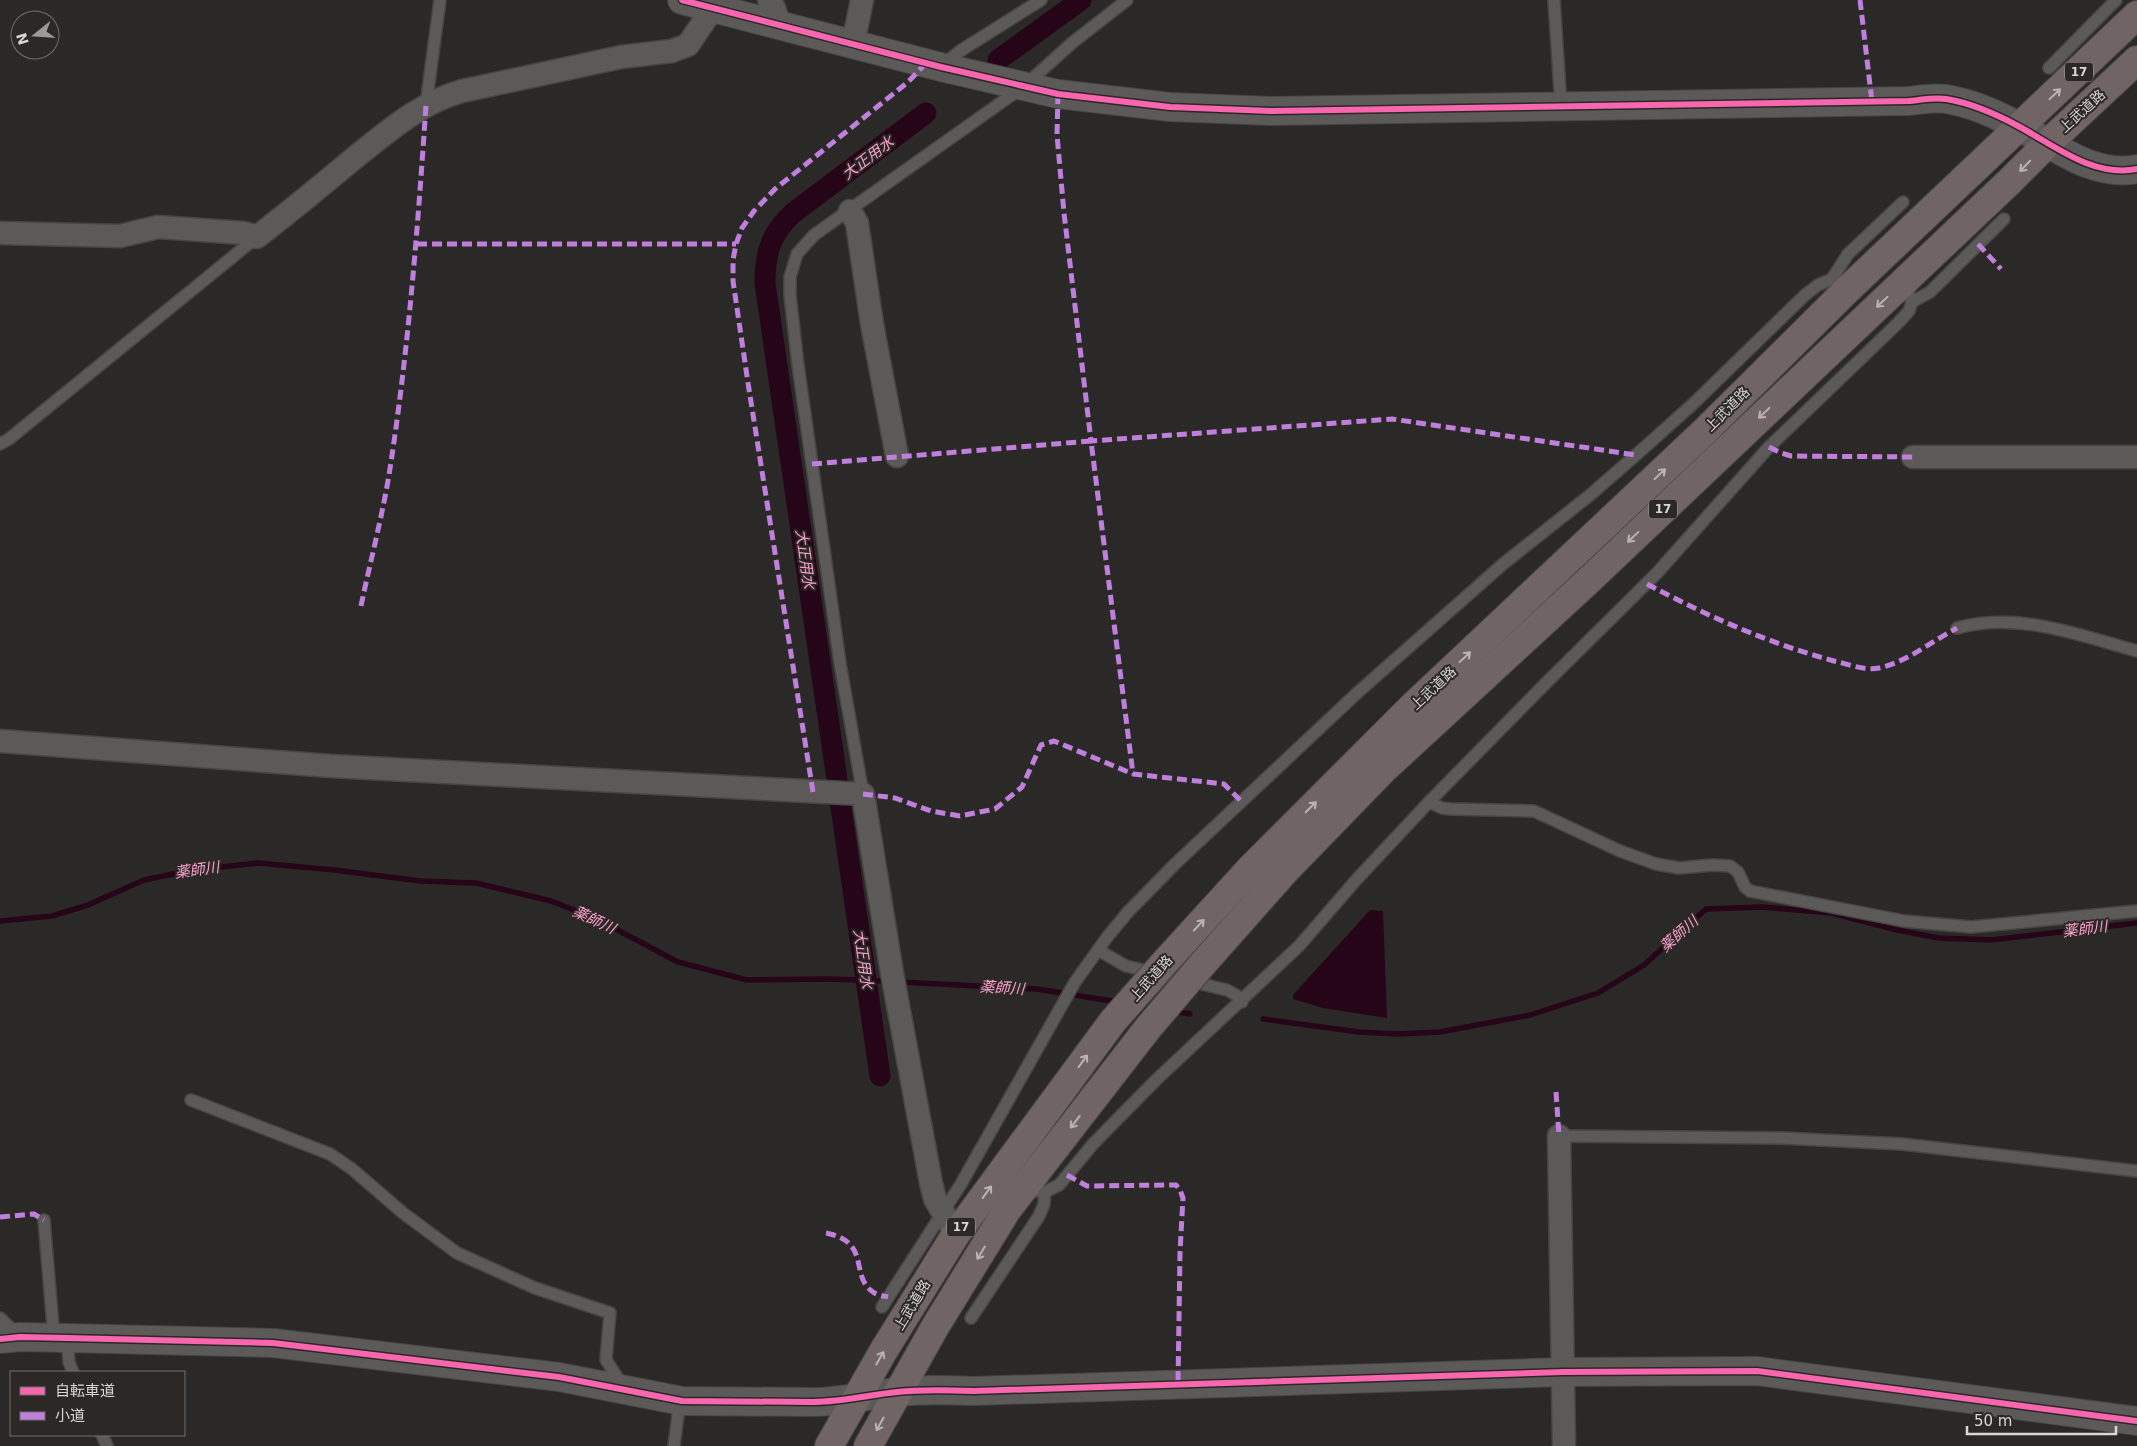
<svg xmlns="http://www.w3.org/2000/svg" width="2137" height="1446" font-family="'DejaVu Sans','Noto Sans JP',sans-serif">
<style>
.water{fill:#250517}
.lines{fill:none;stroke-linecap:round;stroke-linejoin:round}
.stream{stroke:#250517;stroke-width:5.5}
.canal{stroke:#250517;stroke-width:21}
.service-casing{stroke:#474544;stroke-width:14}
.minor-casing{stroke:#474544;stroke-width:25}
.tertiary-casing{stroke:#474544;stroke-width:30}
.trunk-casing{stroke:#474544;stroke-width:30}
.service{stroke:#5c5a58;stroke-width:11}
.minor{stroke:#5c5a58;stroke-width:22}
.tertiary{stroke:#5c5a58;stroke-width:28}
.trunk{stroke:#706464;stroke-width:28}
.trunk-bridge-casing{stroke:#474544;stroke-width:30;stroke-linecap:butt}
.trunk-bridge{stroke:#706464;stroke-width:28}
.quiet{stroke:#c07fdc;stroke-width:5;stroke-dasharray:10 5;stroke-linecap:butt}
.cycleway-casing{stroke:#2c2826;stroke-width:9}
.cycleway{stroke:#f766af;stroke-width:6}
.oneway{stroke:#bab4b2}
.labels{text-anchor:middle;dominant-baseline:central;stroke-width:4;stroke-linejoin:round;paint-order:stroke}
.shield{fill:#2c2826;stroke:#a5a2a0;stroke-width:1}
.shield-label{font-size:12px;font-weight:bold;fill:#d9d6d4}
.street-label{font-size:14px;fill:#d9d6d4;stroke:#2c2826}
.water-label{font-size:15px;font-style:italic;fill:#f9a1cc;stroke:#2c2826}
</style>
<rect width="100%" height="100%" fill="#2b2927"/>
<!-- water -->
<polygon class="water" points="1370,910 1383,911 1387,1018 1323,1008 1293,999 1293,995"/>
<g class="lines">
<!-- stream -->
<g class="stream">
<polyline points="0,921 52,916 88,905 144,880 192,870 258,863 335,870 420,881 476,883 551,901 597,919 678,962 747,980 829,979 889,981"/>
<polyline points="899,982 1037,989 1118,1002"/>
<polyline points="1174,1011 1190,1014"/>
<polyline points="1263,1019 1359,1032 1397,1034 1440,1032 1530,1015 1598,993 1644,965 1706,909 1762,907 1831,913 1897,930 1939,938 1991,940 2137,923"/>
</g>
<!-- canal -->
<g class="canal">
<polyline points="998,60 1081,0"/>
<path d="M 880,1076 L 765,283 C 765,253 771,233 793,213 L 926,113"/>
</g>
<defs>
<g id="service">
<polyline points="1554,0 1561,106"/>
<polyline points="943,65 960,51 1041,0"/>
<polyline points="2049,68 2116,0"/>
<polyline points="426,105 440,0"/>
<polyline points="1912,302 1930,292 2004,219"/>
<polyline points="0,444 9,439 257,237"/>
<path d="M 1957,628 C 2017,611 2079,635 2137,651"/>
<polyline points="863,794 840,663 798,365 790,295 790,277 797,254 814,235 1023,87 1072,43 1127,0"/>
<polyline points="1429,802 1442,808 1451,809 1534,811 1620,851 1656,864 1679,868 1713,865 1730,866 1738,872 1745,887 1750,891 1904,921 1971,927 2137,911"/>
<polyline points="1098,950 1126,966 1227,990 1236,995 1242,1002"/>
<polyline points="191,1100 330,1154 352,1169 403,1213 457,1253 535,1288 610,1313 606,1360 623,1386"/>
<polyline points="1559,1136 1781,1138 1902,1144 2137,1171"/>
<polyline points="1027,1185 1037,1191 1045,1192 1059,1185 1093,1144 1156,1080 1299,946 1357,879 1429,802 1545,684 1657,573 1769,447 1898,323 1909,311 1912,302 1905,282"/>
<polyline points="44,1220 54,1338"/>
<polyline points="882,1307 961,1184 1075,982 1108,936 1128,912 1175,864 1356,694 1503,564 1590,495 1636,455 1694,403 1805,295 1818,285 1832,279 1848,254 1903,202"/>
<polyline points="0,1318 17,1334"/>
<polyline points="971,1318 1039,1216 1044,1204 1045,1192"/>
<polyline points="67,1338 69,1362 73,1372"/>
<polyline points="102,1435 107,1446"/>
<polyline points="674,1446 678,1415 682,1401"/>
</g>
<g id="minor">
<polyline points="769,0 774,8 779,24"/>
<polyline points="853,44 862,0"/>
<polyline points="850,211 857,223 872,324 897,456"/>
<path d="M 0,233 L 120,236 L 158,227 L 244,233 L 257,237 C 289,212 321,186 352,160 C 386,133 419,103 462,91 L 621,57 L 672,51 L 688,45 L 713,8"/>
<polyline points="1913,457 2137,457"/>
<polyline points="0,741 331,766 863,794 892,973 931,1183 935,1199 956,1234"/>
<polyline points="1559,1136 1564,1446"/>
</g>
<g id="tertiary">
<path d="M 682,0 L 941,67 L 1058,94 L 1170,107 L 1271,111 L 1908,101 C 1920,100 1935,97 1946,99 C 1971,103 1996,114 2018,126 C 2054,145 2093,178 2137,169"/>
<path d="M 0,1339 L 20,1337 L 67,1338 L 273,1343 L 559,1377 L 682,1401 L 813,1402 C 842,1402 869,1395 897,1392 C 923,1389 948,1390 974,1391 L 1563,1372 L 1757,1371 L 2137,1421"/>
</g>
<g id="trunk">
<polyline points="1166,961 1249,870 1413,706 1705,431 1846,291 2137,15"/>
<polyline points="1200,967 1285,871 1383,770 1587,582 2009,182 2048,143 2137,60"/>
<polyline points="829,1446 884,1350 956,1234 1113,1021"/>
<polyline points="868,1446 935,1327 1007,1210 1148,1028"/>
</g>
</defs>
<!-- service casing -->
<use href="#service" class="service-casing"/>
<!-- minor casing -->
<use href="#minor" class="minor-casing"/>
<!-- tertiary casing -->
<use href="#tertiary" class="tertiary-casing"/>
<!-- trunk casing -->
<use href="#trunk" class="trunk-casing"/>
<!-- service -->
<use href="#service" class="service"/>
<!-- minor -->
<use href="#minor" class="minor"/>
<!-- tertiary -->
<use href="#tertiary" class="tertiary"/>
<!-- trunk -->
<use href="#trunk" class="trunk"/>
<defs>
<g id="trunk-bridge">
<polyline points="1113,1021 1166,961"/>
<polyline points="1148,1028 1200,967"/>
</g>
</defs>
<!-- trunk-bridge casing -->
<use href="#trunk-bridge" class="trunk-bridge-casing"/>
<!-- trunk-bridge -->
<use href="#trunk-bridge" class="trunk-bridge"/>
<!-- quiet -->
<g class="quiet">
<polyline points="1860,0 1872,102"/>
<polyline points="1058,94 1057,135 1064,213 1091,441 1392,419 1636,455"/>
<polyline points="417,244 736,244"/>
<polyline points="1978,244 2001,269"/>
<polyline points="1769,447 1781,453 1791,456 1913,457"/>
<polyline points="812,464 1091,441 1133,774"/>
<path d="M 1647,584 C 1707,616 1768,643 1834,661 C 1848,664 1864,671 1879,668 C 1907,662 1932,641 1957,628"/>
<path d="M 361,606 C 371,558 384,510 391,462 C 409,344 418,224 426,105"/>
<polyline points="813,792 748,383 733,281 733,260 736,244 742,228 754,211 775,189 908,82 926,63"/>
<polyline points="863,794 895,798 931,811 960,816 995,809 1022,787 1041,745 1054,741 1133,774 1224,784 1241,801"/>
<polyline points="1556,1092 1559,1136"/>
<polyline points="1067,1175 1087,1186 1166,1185 1176,1185 1180,1190 1183,1198 1180,1252 1178,1384"/>
<polyline points="0,1217 34,1214 44,1220"/>
<path d="M 826,1233 C 872,1242 849,1276 873,1292 C 877,1295 884,1296 888,1297"/>
</g>
<defs>
<g id="cycleway">
<path d="M 682,0 L 941,67 L 1058,94 L 1170,107 L 1271,111 L 1908,101 C 1920,100 1935,97 1946,99 C 1971,103 1996,114 2018,126 C 2054,145 2093,178 2137,169"/>
<path d="M 0,1339 L 20,1337 L 67,1338 L 273,1343 L 559,1377 L 682,1401 L 813,1402 C 842,1402 869,1395 897,1392 C 923,1389 948,1390 974,1391 L 1563,1372 L 1757,1371 L 2137,1421"/>
</g>
</defs>
<!-- cycleway casing -->
<use href="#cycleway" class="cycleway-casing"/>
<!-- cycleway -->
<use href="#cycleway" class="cycleway"/>
</g>
<!-- one-way arrows -->
<defs><path id="oneway-shaft" d="M-6 0H5M1.5-3L5.5 0L1.5 3" fill="none" stroke-width="1.6" stroke-linecap="round" stroke-linejoin="round" transform="scale(1.25)"/></defs>
<g class="oneway">
<use href="#oneway-shaft" transform="translate(2055 94) rotate(-43)"/>
<use href="#oneway-shaft" transform="translate(2025 166) rotate(134)"/>
<use href="#oneway-shaft" transform="translate(1882 302) rotate(137)"/>
<use href="#oneway-shaft" transform="translate(1764 413) rotate(137)"/>
<use href="#oneway-shaft" transform="translate(1660 474) rotate(-43)"/>
<use href="#oneway-shaft" transform="translate(1633 537) rotate(137)"/>
<use href="#oneway-shaft" transform="translate(1465 657) rotate(-43)"/>
<use href="#oneway-shaft" transform="translate(1311 807) rotate(-45)"/>
<use href="#oneway-shaft" transform="translate(1199 925) rotate(-47)"/>
<use href="#oneway-shaft" transform="translate(1083 1061) rotate(-54)"/>
<use href="#oneway-shaft" transform="translate(1075 1122) rotate(128)"/>
<use href="#oneway-shaft" transform="translate(987 1192) rotate(-54)"/>
<use href="#oneway-shaft" transform="translate(981 1253) rotate(121)"/>
<use href="#oneway-shaft" transform="translate(880 1358) rotate(-60)"/>
<use href="#oneway-shaft" transform="translate(880 1424) rotate(119)"/>
</g>
<g class="labels">
<!-- shield labels -->
<g class="shield">
<rect x="2065" y="62.5" width="28" height="19" rx="4"/>
<rect x="1649" y="499.5" width="28" height="19" rx="4"/>
<rect x="947" y="1217.5" width="28" height="19" rx="4"/>
</g>
<g class="shield-label">
<text x="2079" y="72">17</text>
<text x="1663" y="509">17</text>
<text x="961" y="1227">17</text>
</g>
<!-- street labels -->
<g class="street-label">
<text transform="translate(2082 111) rotate(-42)">上武道路</text>
<text transform="translate(1727 409) rotate(-45)">上武道路</text>
<text transform="translate(1433 688) rotate(-43)">上武道路</text>
<text transform="translate(1151 978) rotate(-48)">上武道路</text>
<text transform="translate(912 1305) rotate(-59)">上武道路</text>
</g>
<!-- water labels -->
<g class="water-label">
<text transform="translate(868 158) rotate(-37)">大正用水</text>
<text transform="translate(805 559) rotate(82)">大正用水</text>
<text transform="translate(197 870) rotate(-8)">薬師川</text>
<text transform="translate(594 920) rotate(25)">薬師川</text>
<text transform="translate(2085 929) rotate(-7)">薬師川</text>
<text transform="translate(1679 934) rotate(-42)">薬師川</text>
<text transform="translate(863 959) rotate(82)">大正用水</text>
<text transform="translate(1002 988) rotate(3)">薬師川</text>
</g>
</g>
<!-- legend -->
<rect x="10" y="1371" width="175" height="65" fill="#2c2826" stroke="#716e6c"/>
<rect x="20" y="1387" width="25" height="8" fill="#f766af" stroke="#716e6c"/>
<text x="55" y="1396" font-size="15" fill="#d9d6d4">自転車道</text>
<rect x="20" y="1412" width="25" height="8" fill="#c07fdc" stroke="#716e6c"/>
<text x="55" y="1421" font-size="15" fill="#d9d6d4">小道</text>
<!-- north arrow -->
<g transform="translate(35 35) rotate(253)"><circle r="24" fill="#2c2826" stroke="#716e6c"/>
<path d="M0-4L9 19L0 12L-9 19Z" fill="#9c9997"/>
<text y="-8" font-size="14" font-weight="bold" text-anchor="middle" fill="#d9d6d4">N</text>
</g>
<!-- scale -->
<path d="M1967 1426v8h149v-8" fill="none" stroke="#d9d6d4" stroke-width="2.5"/>
<text x="1974" y="1426" font-size="15" fill="#d9d6d4" stroke="#2c2826" stroke-width="4" paint-order="stroke">50 m</text>
</svg>
